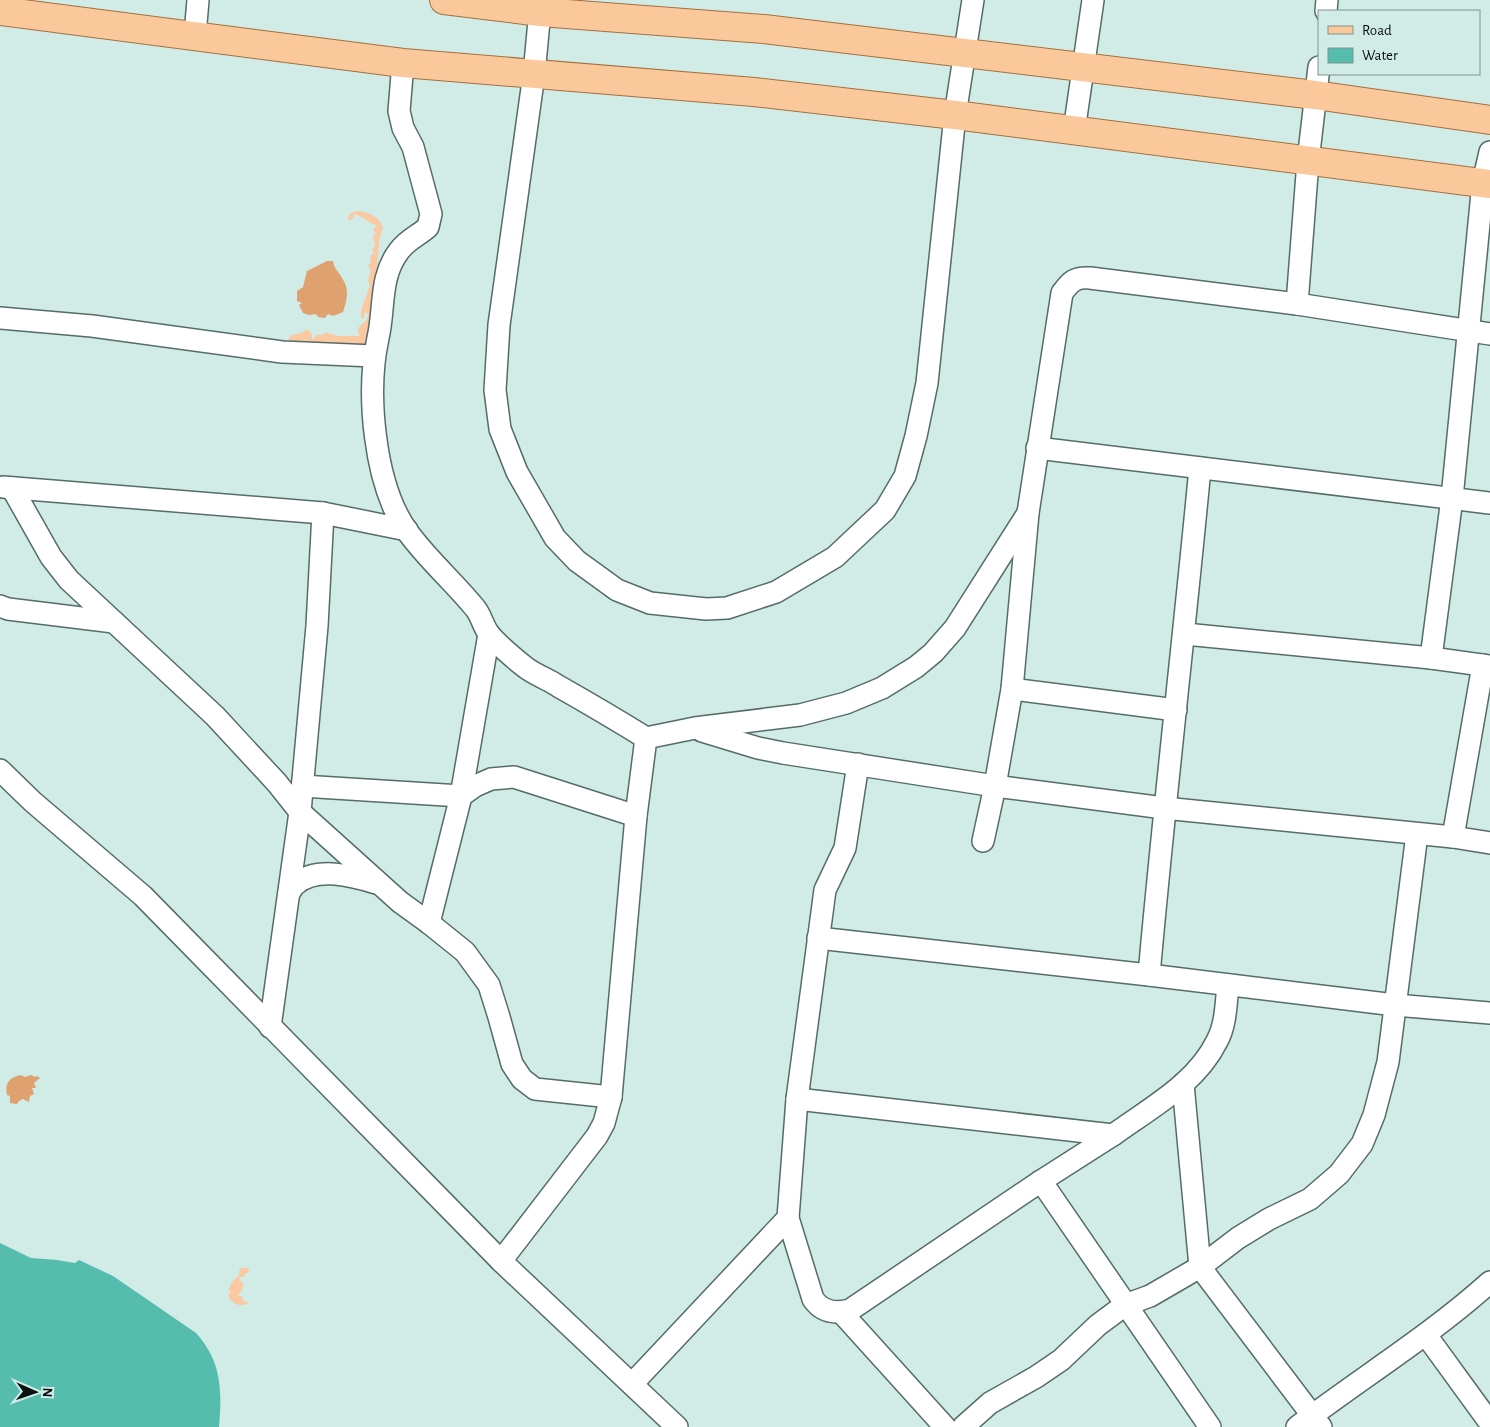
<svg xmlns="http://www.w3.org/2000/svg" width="1490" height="1427" font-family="'Alegreya Sans',sans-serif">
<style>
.green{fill:#fac9a2}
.forest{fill:#dea16f}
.water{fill:#55bcae}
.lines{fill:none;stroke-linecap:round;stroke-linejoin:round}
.minor-casing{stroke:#556c68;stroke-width:24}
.primary-casing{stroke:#a3703f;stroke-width:30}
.minor{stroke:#fff;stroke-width:21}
.primary{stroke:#fac89b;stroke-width:28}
</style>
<rect width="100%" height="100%" fill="#d1ebe6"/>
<!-- green -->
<g class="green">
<path d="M 359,211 C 370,213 380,217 383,228 C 377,240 377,272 377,286 C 377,304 371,323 368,341 L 365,344 L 359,347 L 290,343 L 289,338 L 291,335 L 302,333 L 305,330 L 308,330 L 312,334 L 312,340 L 317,335 L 322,335 L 327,332 L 328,334 L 334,334 L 336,336 L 360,336 L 358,333 L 358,328 L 367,320 L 368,315 L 365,311 L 364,318 L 361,318 L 361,310 L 370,286 L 368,281 L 371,270 L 368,265 L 371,262 L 370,256 L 374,253 L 372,250 L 375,245 L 373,236 L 376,234 L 373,229 L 377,225 C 368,223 364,217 355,214 L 352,220 L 348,220 C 349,213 352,212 359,211 Z"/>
<path d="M 241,1268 L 248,1268 L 249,1272 L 245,1274 L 244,1277 L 240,1277 L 239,1280 L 243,1283 L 243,1288 L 238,1296 L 241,1296 L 245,1302 L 249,1302 L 249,1303 C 240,1307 232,1305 228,1295 L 231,1292 L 229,1290 C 229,1286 234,1278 239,1276 L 239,1271 Z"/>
</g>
<!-- forest -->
<g class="forest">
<path d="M 327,261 L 333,261 C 334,269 339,272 342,278 C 350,289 347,300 343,312 L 333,316 L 328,314 L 325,318 L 318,317 L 316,314 L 309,315 L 303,313 L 299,305 L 302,303 L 297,301 L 297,291 L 303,287 L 307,271 Z"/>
<path d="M 21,1075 L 25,1077 L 31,1075 L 35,1077 L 37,1076 L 40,1078 L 34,1083 L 36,1088 L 32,1088 L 34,1094 L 30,1096 L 29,1102 L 23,1099 L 19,1101 L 17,1104 L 10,1103 L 10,1096 L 7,1095 C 4,1083 10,1077 21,1075 Z"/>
</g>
<!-- water -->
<path class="water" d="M 0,1243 L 31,1258 L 57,1260 L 75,1263 L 79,1260 L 113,1276 L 196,1333 C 222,1362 222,1390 219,1427 L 0,1427 Z"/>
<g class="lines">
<defs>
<g id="minor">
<polyline points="541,0 534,74 499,325 495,390 500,429 517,472 555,538 577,561 617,590 650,603 706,609 727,608 776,592 835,557 885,510 905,476 916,436 927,383 955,115 973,0"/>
<polyline points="1326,11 1327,0"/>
<polyline points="195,35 198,0"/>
<path d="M 403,63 L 399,111 L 403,128 L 413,147 L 431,214 L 428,227 C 418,236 408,239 399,251 C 379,277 385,308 378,338 C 366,393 374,484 407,531 C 427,559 453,581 475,608 C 481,615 483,626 489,634 C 496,643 516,660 525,667 C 535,675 548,679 558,686 C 588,703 617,720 646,738 L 695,728 L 800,715 L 846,703 L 882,688 L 916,667 L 933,653 L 955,628 L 1028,513"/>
<polyline points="1074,131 1093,0"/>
<polyline points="1297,304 1308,161 1319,67"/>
<polyline points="0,318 92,326 282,352 374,356"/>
<polyline points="1037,448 1490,503"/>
<polyline points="3,487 323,513 407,530"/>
<polyline points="12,488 51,557 69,580 215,716 277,783 300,812 400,902 429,923 465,952 489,985 499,1017 512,1064 522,1079 535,1089 611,1097"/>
<polyline points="0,606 8,609 114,622"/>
<polyline points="1185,634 1431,658 1490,666"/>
<polyline points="1431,658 1452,498 1483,183 1490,152"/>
<polyline points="1012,689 1176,710"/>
<polyline points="702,731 758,748 783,753 995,786 1164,808 1453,837 1490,843"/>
<polyline points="0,770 33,802 143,896 501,1261 677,1427"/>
<polyline points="302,786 461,796 475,786 491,779 514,777 636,816"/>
<polyline points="1453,837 1483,665"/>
<path d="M 983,841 L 995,786 L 1012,689 L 1028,513 L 1062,293 C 1071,281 1075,277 1090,278 L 1297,304 L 1490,334"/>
<path d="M 289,893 C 291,890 293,886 296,884 C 317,866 353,876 376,883"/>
<polyline points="429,923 461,796 489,634"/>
<polyline points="818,938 1149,975 1395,1005 1490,1013"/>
<path d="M 1149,975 C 1164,806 1184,637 1200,468"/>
<polyline points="270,1027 300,812 317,626 323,513"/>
<polyline points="1183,1084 1200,1267 1321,1427"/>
<path d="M 797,1099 L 1113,1135 C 1150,1108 1196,1084 1217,1041 C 1226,1025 1226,1003 1228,985"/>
<polyline points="1041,1181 1210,1427"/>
<path d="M 788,1218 L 813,1299 C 822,1312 835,1314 850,1310 L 1041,1181 L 1113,1135"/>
<polyline points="501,1261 597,1136 604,1123 611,1097 636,816 646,738"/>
<polyline points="841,1312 945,1427"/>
<polyline points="1426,1335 1490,1423"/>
<polyline points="632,1384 788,1218 797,1099 825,890 845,848 858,764"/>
<polyline points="963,1427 990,1403 1036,1377 1061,1360 1098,1325 1125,1305 1150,1296 1200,1267 1238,1238 1269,1219 1310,1199 1339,1174 1362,1144 1374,1115 1388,1062 1417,834"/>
<path d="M 1297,1427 C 1361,1378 1430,1336 1490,1282"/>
</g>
<g id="primary">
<polyline points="444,0 540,12 764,29 1315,95 1490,120"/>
<polyline points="0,11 403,63 754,92 955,115 1490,184"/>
</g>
</defs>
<!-- minor casing -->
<use href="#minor" class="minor-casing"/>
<!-- primary casing -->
<use href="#primary" class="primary-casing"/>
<!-- minor -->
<use href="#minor" class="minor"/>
<!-- primary -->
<use href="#primary" class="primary"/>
</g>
<!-- legend -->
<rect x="1318" y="10" width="162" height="65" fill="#d1ebe6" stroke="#819490"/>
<rect x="1328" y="26" width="25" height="8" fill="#fac89b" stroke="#819490"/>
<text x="1362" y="35" font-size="15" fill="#081110">Road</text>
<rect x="1328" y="48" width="25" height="15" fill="#55bcae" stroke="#819490"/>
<text x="1362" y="60" font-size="15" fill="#081110">Water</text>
<!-- north arrow -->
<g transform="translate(35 1392) rotate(92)" stroke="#d1ebe6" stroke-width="4" paint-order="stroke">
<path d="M0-4L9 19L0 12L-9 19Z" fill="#081110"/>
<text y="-8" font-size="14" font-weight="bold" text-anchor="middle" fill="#081110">N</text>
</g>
</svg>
